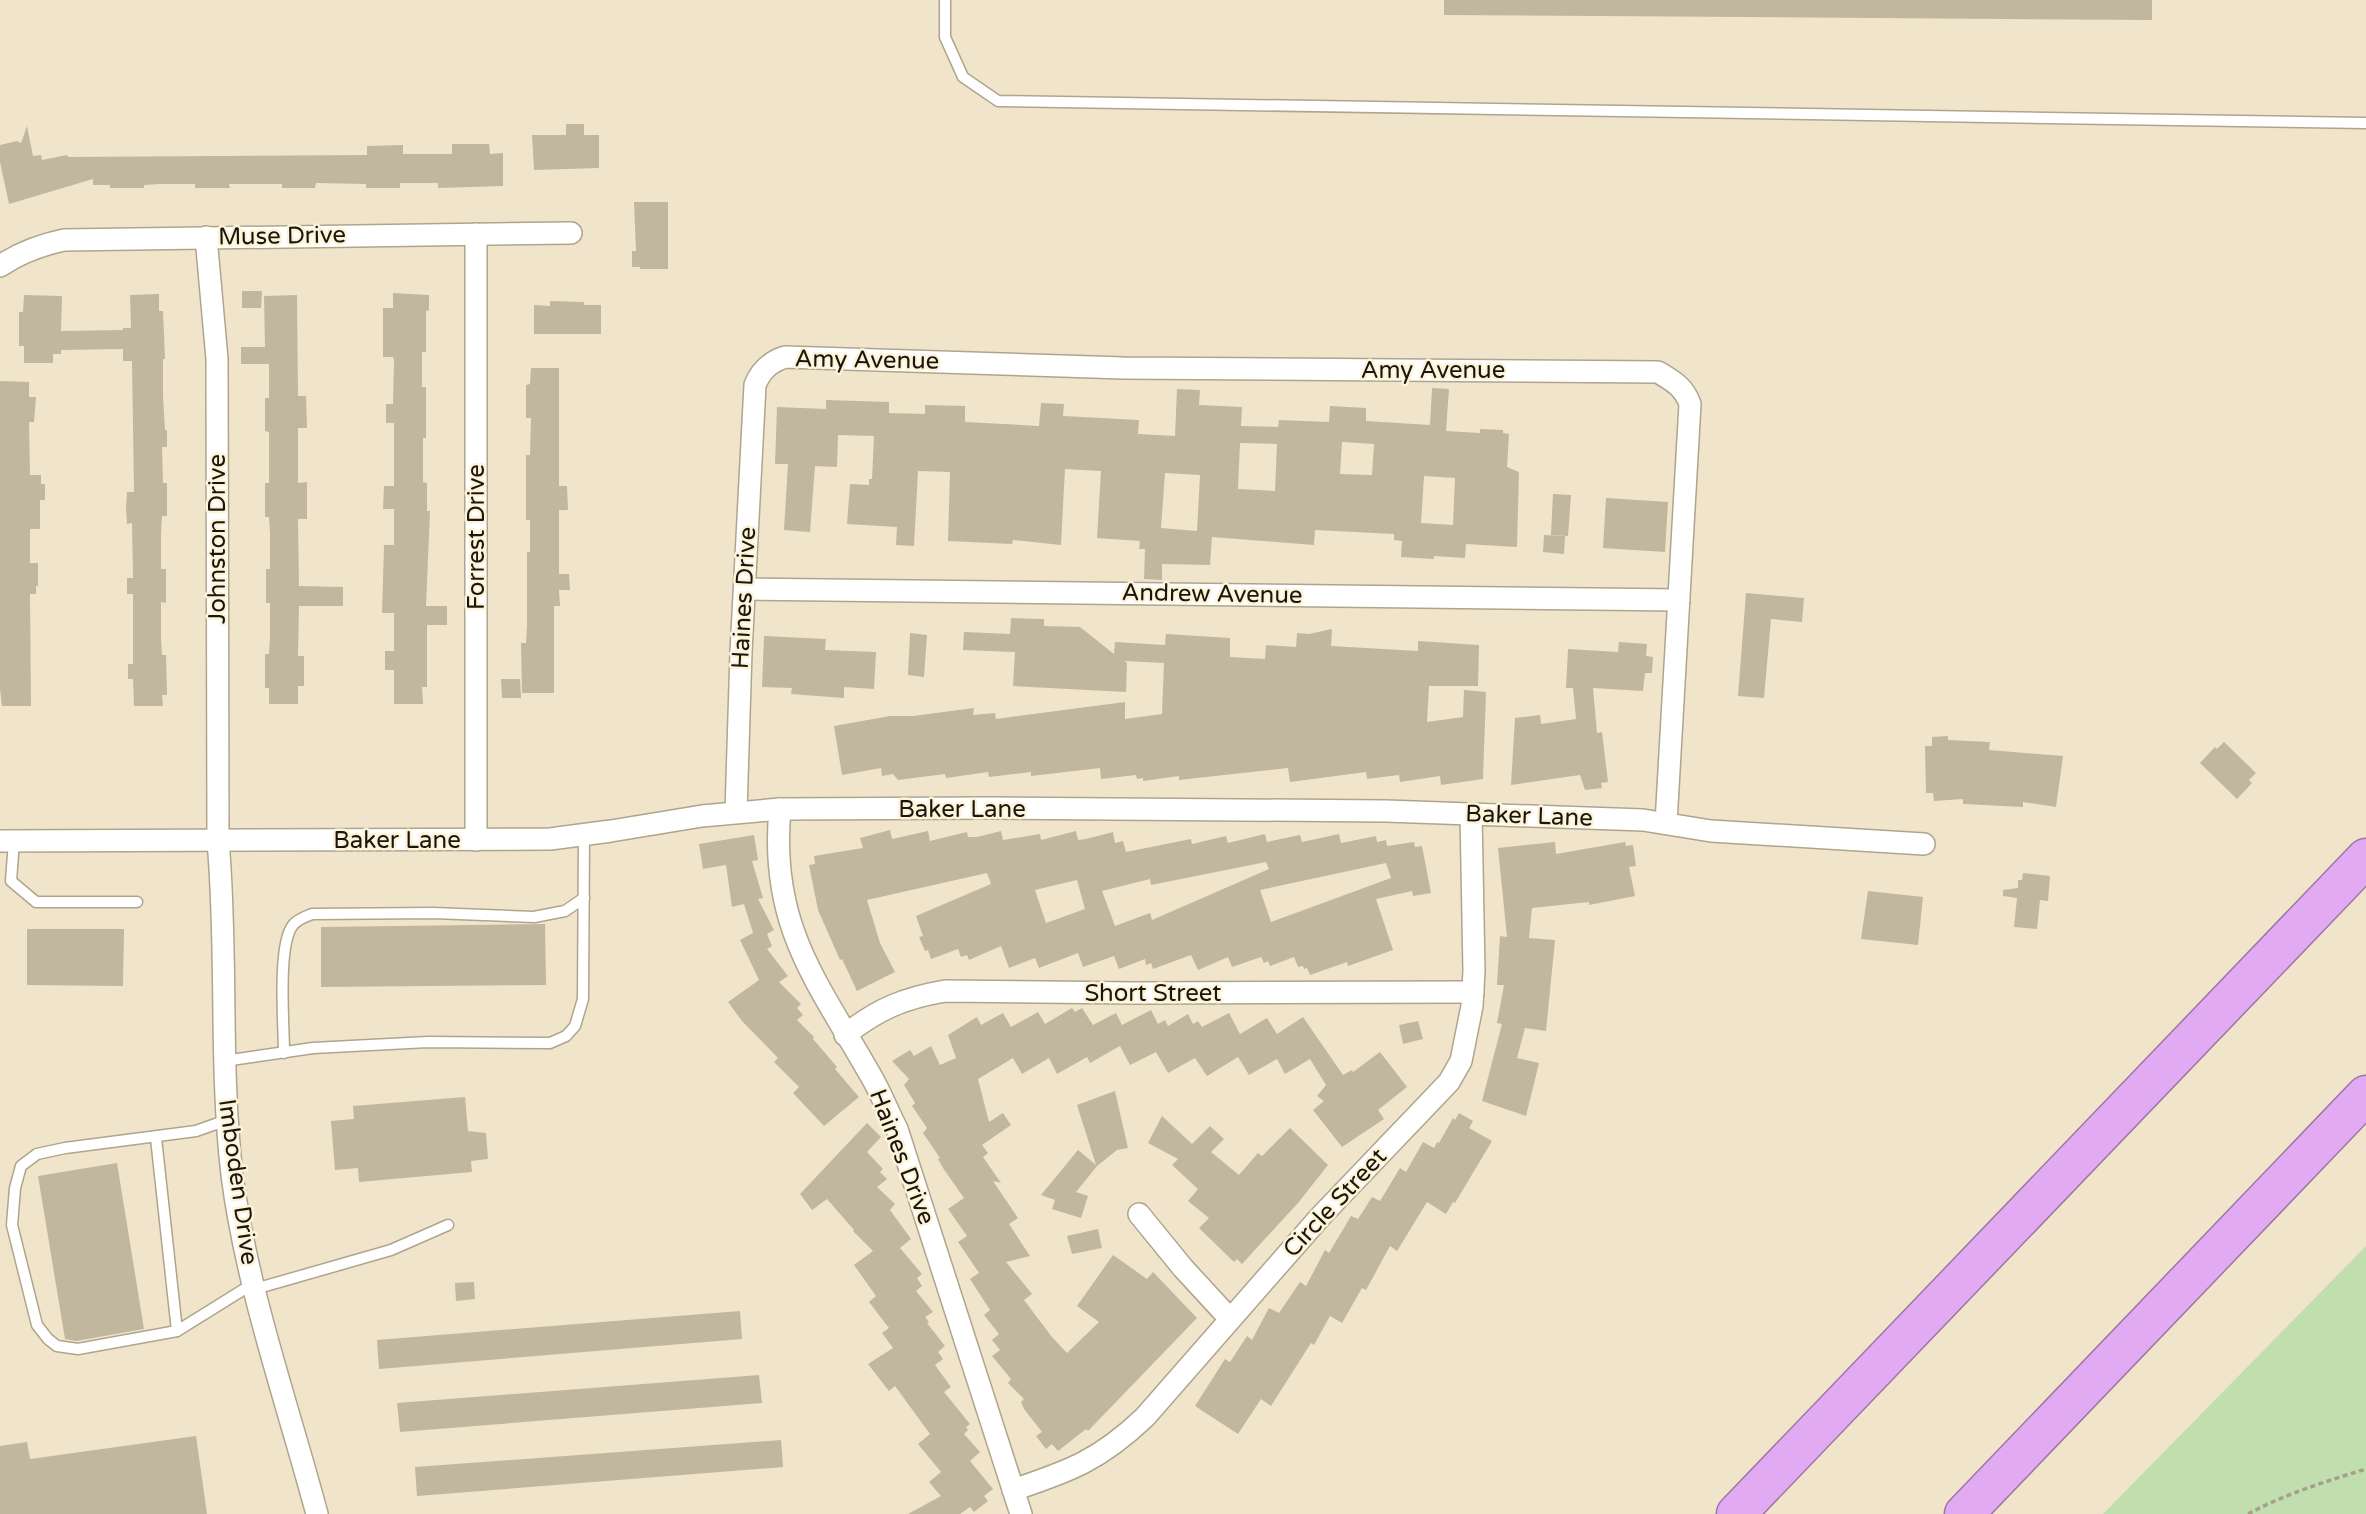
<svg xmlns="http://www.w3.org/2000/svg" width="2366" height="1514" font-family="'Varela Round',sans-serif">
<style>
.green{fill:#c1deaf}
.building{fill:#c1b79e;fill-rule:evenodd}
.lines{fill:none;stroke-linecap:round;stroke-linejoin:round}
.lane-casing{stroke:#afa58c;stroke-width:13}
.street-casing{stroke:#afa58c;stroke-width:24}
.highway-casing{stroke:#9c76a2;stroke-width:41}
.path{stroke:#a79f8a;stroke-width:3.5;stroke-dasharray:5 3.5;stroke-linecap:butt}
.lane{stroke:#fff;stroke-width:10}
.street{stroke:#fff;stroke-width:21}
.highway{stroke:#e2aaf2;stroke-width:38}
.labels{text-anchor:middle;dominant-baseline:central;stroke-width:5;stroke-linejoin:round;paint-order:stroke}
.street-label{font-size:24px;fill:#1a160d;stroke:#fdf3d8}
</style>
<rect width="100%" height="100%" fill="#f0e5cb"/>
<!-- green -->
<polygon class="green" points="2366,1246 2366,1514 2103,1514"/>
<!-- building -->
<g class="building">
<polygon points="1444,0 2152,0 2152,20 1444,15"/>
<polygon points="566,124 584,124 584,135 599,135 599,168 534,170 532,135 566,135"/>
<polygon points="27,126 33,156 41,155 42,160 67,155 68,157 367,155 367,146 403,145 403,154 452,154 452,144 489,144 490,154 503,153 503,186 438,188 438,183 400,183 400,188 366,188 366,184 316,183 315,188 282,188 282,184 229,184 230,188 195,188 195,184 160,184 144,185 144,188 110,188 110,185 93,185 93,179 9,204 0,162 0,145 17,141 21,143"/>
<polygon points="634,202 668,202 668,269 640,269 640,267 632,267 632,251 636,251"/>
<polygon points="242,291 262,291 261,308 242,308"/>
<polygon points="393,293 429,295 429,310 426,311 426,352 422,352 422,387 426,387 426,438 423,438 423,482 427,483 427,511 430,511 426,606 447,606 447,625 427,625 427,687 422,687 423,704 394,704 394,670 385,670 385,651 394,651 394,613 382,613 384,545 394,545 394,509 383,509 384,486 394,486 394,423 386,423 386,404 393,404 394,361 393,357 383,357 383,308 393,308"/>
<polygon points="159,294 159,311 163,311 165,359 163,359 163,397 165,430 167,430 167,447 162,447 163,483 167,483 167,516 162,516 161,533 161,569 166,569 166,603 161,602 161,639 162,655 166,655 167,695 162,695 163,706 134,706 133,679 128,679 128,664 133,664 133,594 127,594 127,578 133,578 132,523 127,524 126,508 127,492 134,492 132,361 123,361 123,349 61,350 61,354 53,354 53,363 24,363 24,346 19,346 19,312 23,312 24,295 62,296 61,331 123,330 123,328 131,328 130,295"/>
<polygon points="297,295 298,396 306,396 307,428 298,428 298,483 307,482 307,519 298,519 299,586 343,587 343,606 299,606 298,656 304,656 304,686 298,686 298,704 269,704 269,688 265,688 265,654 269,654 270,637 270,603 266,603 266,569 270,569 270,534 269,517 265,517 265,483 269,483 269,432 265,431 265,398 269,398 269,364 241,364 241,347 265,347 264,296"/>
<polygon points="550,301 584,302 584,305 601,305 601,334 534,334 534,305 550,306"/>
<polygon points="531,368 559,368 559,486 567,486 568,510 559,510 559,574 569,574 570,590 559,590 560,606 554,606 554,693 522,693 521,643 526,643 527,626 527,552 530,552 530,520 526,520 526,455 530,455 531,418 526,418 526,385 530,384"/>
<polygon points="0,381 29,382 29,397 36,397 34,422 29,422 30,475 41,475 41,484 45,484 45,500 40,500 40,529 30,529 30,563 38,563 38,586 36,586 36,594 30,594 31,706 2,706 0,689"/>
<path d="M 1432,388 L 1449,389 L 1446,431 L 1480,433 L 1480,429 L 1503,430 L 1503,433 L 1509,434 L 1507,467 L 1519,472 L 1517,547 L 1466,544 L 1465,558 L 1434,556 L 1434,559 L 1401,557 L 1402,541 L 1394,540 L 1394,534 L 1315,530 L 1314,545 L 1212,537 L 1210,565 L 1162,564 L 1162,580 L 1144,579 L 1145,549 L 1139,549 L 1140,541 L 1097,538 L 1101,471 L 1065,469 L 1061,545 L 1013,540 L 1012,544 L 948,541 L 950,472 L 918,471 L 914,546 L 896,545 L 897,527 L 847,524 L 850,484 L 869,485 L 869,479 L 872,479 L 874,436 L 838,435 L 837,467 L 815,466 L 810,532 L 784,530 L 788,464 L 775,464 L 777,407 L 826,409 L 826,400 L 889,402 L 889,413 L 925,414 L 925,405 L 965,406 L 965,422 L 1039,426 L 1041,403 L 1064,404 L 1063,416 L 1139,420 L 1138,434 L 1175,436 L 1177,389 L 1200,390 L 1199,405 L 1242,407 L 1241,426 L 1278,427 L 1279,420 L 1329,422 L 1330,406 L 1366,408 L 1366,421 L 1430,425 ZM 1342,442 L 1374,444 L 1372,475 L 1340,474 ZM 1240,443 L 1277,444 L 1275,491 L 1238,489 ZM 1165,473 L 1200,475 L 1197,531 L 1161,528 ZM 1424,476 L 1455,478 L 1453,525 L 1421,523 Z"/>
<polygon points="1553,494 1571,495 1568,536 1551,535"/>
<polygon points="1606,498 1668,502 1665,552 1603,548"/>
<polygon points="1544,535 1565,536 1564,554 1543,552"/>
<polygon points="1746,593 1804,598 1802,622 1771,619 1764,698 1738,696"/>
<polygon points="1011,618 1044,619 1044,626 1080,627 1114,654 1115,642 1165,645 1166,634 1230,638 1230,657 1265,659 1266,645 1296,647 1297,633 1309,634 1332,629 1331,646 1418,651 1418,641 1479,645 1478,686 1429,686 1427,722 1463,717 1464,690 1486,692 1483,779 1441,785 1440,776 1400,782 1399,775 1367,779 1366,772 1290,782 1288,768 1179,780 1179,776 1143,781 1143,778 1137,779 1136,775 1101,779 1100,768 1031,776 1031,772 989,777 988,772 946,778 945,774 898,780 893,774 882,776 881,768 842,775 834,726 890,716 913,716 974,708 973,715 995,713 996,719 1125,702 1125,719 1162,714 1164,663 1124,661 1127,663 1126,692 1013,686 1015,652 963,650 964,632 1010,634"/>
<polygon points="910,633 927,635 924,677 908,675"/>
<polygon points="764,636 826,639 825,650 876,652 874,689 844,687 844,698 791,694 792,688 762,687"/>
<polygon points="1619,642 1647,644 1646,656 1653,657 1652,673 1645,673 1643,691 1593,688 1597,733 1602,732 1608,782 1601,783 1602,788 1585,790 1580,775 1511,785 1515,718 1540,715 1541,724 1576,719 1573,688 1566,688 1568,649 1618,652"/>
<polygon points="501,679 520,679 521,698 502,698"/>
<polygon points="1948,736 1948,740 1990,742 1989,750 2063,756 2056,807 2023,802 2023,807 1963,804 1963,799 1934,801 1933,793 1926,793 1925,746 1932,746 1932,737"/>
<polygon points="2224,742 2256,773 2249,780 2252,783 2237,799 2200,763 2215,747 2217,749"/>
<path d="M 890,830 L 892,839 L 928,831 L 930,841 L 967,832 L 968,837 L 977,837 L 1001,831 L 1003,840 L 1040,834 L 1041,840 L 1076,831 L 1078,840 L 1086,839 L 1113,832 L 1115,843 L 1123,841 L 1126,852 L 1191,839 L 1192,844 L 1226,836 L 1228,843 L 1265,834 L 1267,842 L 1300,835 L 1302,842 L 1339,834 L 1341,843 L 1376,836 L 1377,842 L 1386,840 L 1387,846 L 1414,842 L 1415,847 L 1422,846 L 1431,893 L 1413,896 L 1412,891 L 1376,899 L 1393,950 L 1348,966 L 1347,962 L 1310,975 L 1307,968 L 1304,969 L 1303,966 L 1298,967 L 1294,957 L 1270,966 L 1268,961 L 1264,963 L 1261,957 L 1232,967 L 1228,957 L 1198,970 L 1191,955 L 1153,969 L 1151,963 L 1146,965 L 1145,959 L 1119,969 L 1114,956 L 1083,967 L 1078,953 L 1039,968 L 1035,958 L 1009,968 L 1001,946 L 969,960 L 967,955 L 961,957 L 958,949 L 931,959 L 928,950 L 925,951 L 919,937 L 923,936 L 916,916 L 991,884 L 987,873 L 867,900 L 880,943 L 895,972 L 857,991 L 842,959 L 840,960 L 818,910 L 809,865 L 815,864 L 814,856 L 863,848 L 860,838 ZM 1266,862 L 1269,869 L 1152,920 L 1150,913 L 1115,926 L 1102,891 L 1150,879 L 1151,885 ZM 1386,863 L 1391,878 L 1271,922 L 1260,890 ZM 1077,880 L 1085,909 L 1046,923 L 1035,890 Z"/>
<polygon points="754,835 758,860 752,861 763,898 758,899 774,930 767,934 772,946 767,949 788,976 779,982 801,1004 797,1008 803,1015 797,1020 814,1037 813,1039 837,1067 835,1069 859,1097 824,1126 793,1093 799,1087 774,1062 778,1058 742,1021 728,1002 759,980 740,940 753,933 744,904 732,907 726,865 703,869 699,844"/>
<polygon points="1555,842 1556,854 1625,842 1626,846 1633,845 1636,866 1629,867 1635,896 1589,905 1589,902 1532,908 1529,938 1555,940 1546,1031 1525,1028 1517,1058 1539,1063 1526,1116 1482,1101 1502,1024 1497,1023 1504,985 1497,985 1500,936 1507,937 1498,848"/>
<polygon points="2023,873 2050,876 2048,901 2040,900 2037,929 2014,927 2017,898 2003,896 2003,890 2018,888 2018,880 2022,880"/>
<polygon points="1868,891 1923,897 1918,945 1861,939"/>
<polygon points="545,924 546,985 321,987 321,927"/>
<polygon points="27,929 124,929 123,986 27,985"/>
<polygon points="1072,1008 1075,1012 1082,1008 1093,1025 1116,1013 1122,1025 1151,1010 1158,1024 1165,1020 1168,1026 1188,1014 1193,1024 1198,1021 1202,1027 1229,1013 1240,1034 1267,1018 1277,1034 1303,1017 1343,1075 1352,1070 1353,1072 1380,1052 1407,1087 1378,1110 1384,1119 1342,1147 1313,1110 1324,1101 1317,1096 1326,1085 1310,1059 1285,1074 1277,1059 1249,1075 1238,1057 1207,1076 1195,1058 1168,1073 1156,1052 1130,1065 1120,1046 1090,1063 1087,1057 1057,1074 1049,1058 1022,1074 1013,1058 978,1079 989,1122 1003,1113 1011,1125 982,1145 988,1153 983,1157 1001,1183 993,1181 1018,1218 1009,1224 1030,1256 1006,1262 1032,1294 1024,1300 1052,1337 1067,1353 1099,1322 1077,1306 1113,1255 1147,1279 1153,1272 1197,1318 1088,1431 1086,1429 1058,1451 1052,1444 1046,1449 1036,1436 1042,1432 1024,1409 1021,1402 1024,1399 1008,1383 1011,1379 992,1356 1000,1350 992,1340 999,1334 984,1315 990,1310 970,1279 979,1273 958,1242 967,1236 948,1209 964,1198 943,1168 938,1159 940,1158 923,1133 927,1128 912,1106 915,1103 904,1085 909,1079 892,1061 910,1050 914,1056 931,1046 940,1065 956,1058 948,1035 977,1017 981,1025 1003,1013 1011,1027 1038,1012 1045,1024"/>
<polygon points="1418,1021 1423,1039 1403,1044 1399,1025"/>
<polygon points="1115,1091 1128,1148 1117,1150 1097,1166 1076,1192 1088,1196 1081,1218 1052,1209 1055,1200 1041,1195 1078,1150 1096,1165 1077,1105"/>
<polygon points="465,1097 468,1131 486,1133 488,1159 471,1161 472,1172 359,1182 358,1168 335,1170 331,1121 354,1119 353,1106"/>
<polygon points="1459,1113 1473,1121 1469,1128 1492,1141 1455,1203 1453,1202 1446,1214 1427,1202 1397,1251 1390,1246 1366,1290 1362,1288 1342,1323 1330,1316 1314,1345 1311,1343 1271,1406 1261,1399 1238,1434 1195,1406 1225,1359 1230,1362 1247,1336 1252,1340 1269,1308 1279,1313 1300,1282 1306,1286 1325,1250 1329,1253 1351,1216 1358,1219 1372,1197 1380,1201 1400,1168 1406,1172 1423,1142 1434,1148 1437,1142 1439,1143 1453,1118 1455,1120"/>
<polygon points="1162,1116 1192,1144 1210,1126 1224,1139 1211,1152 1239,1175 1258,1153 1262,1156 1290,1128 1328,1165 1298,1203 1242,1264 1237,1259 1234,1262 1199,1228 1209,1218 1188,1201 1198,1189 1172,1165 1178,1159 1148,1143"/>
<polygon points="867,1123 881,1137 867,1152 883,1169 880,1172 887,1179 877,1187 895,1204 890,1210 911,1239 900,1248 922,1274 917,1278 922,1286 916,1291 933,1312 925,1317 929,1322 927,1323 945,1346 938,1352 943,1359 935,1365 951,1387 944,1392 970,1424 966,1427 968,1430 964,1434 980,1452 970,1461 993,1489 984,1496 988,1501 974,1512 970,1507 960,1514 908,1514 941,1496 929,1482 941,1472 918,1444 930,1434 895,1386 889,1391 868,1364 893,1348 882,1333 889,1328 869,1302 876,1296 854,1265 873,1251 853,1231 854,1230 827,1199 812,1210 800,1194"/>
<polygon points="117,1163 144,1329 76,1341 65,1339 38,1176"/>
<polygon points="1098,1229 1102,1248 1072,1254 1067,1236"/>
<polygon points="474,1282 475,1299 456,1301 455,1283"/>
<polygon points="740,1311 742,1339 379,1369 377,1340"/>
<polygon points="759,1375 762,1403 400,1432 397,1403"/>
<polygon points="196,1436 207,1514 0,1514 0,1446 27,1442 30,1459"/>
<polygon points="781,1440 783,1467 417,1496 415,1467"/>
</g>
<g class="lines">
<defs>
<g id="lane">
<polyline points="945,0 945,37 963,77 998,101 2366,123"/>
<polyline points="14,841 11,881 36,902 137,902"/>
<path d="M 284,1053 C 284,1025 277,945 293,925 C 298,919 305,917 312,914 L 433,913 L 534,917 L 565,911 L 584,898"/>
<polyline points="224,1061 313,1048 428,1042 550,1043 566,1036 575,1026 583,999 584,835"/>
<polyline points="227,1120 196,1131 65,1148 37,1154 21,1166 15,1188 12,1225 37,1325 48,1339 57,1346 78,1349 177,1331 254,1283"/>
<polyline points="156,1138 177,1331"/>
<polyline points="255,1289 391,1250 448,1225"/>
</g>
<g id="street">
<path d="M 206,237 L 217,359 L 218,841 C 228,952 219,1063 232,1175 C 247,1290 287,1402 317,1514"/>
<path d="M 0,266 C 21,252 40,245 64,240 L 571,233"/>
<polyline points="745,589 1679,600"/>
<path d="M 780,809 C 769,926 817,981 871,1076 C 881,1093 888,1112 897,1129 L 1021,1514"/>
<path d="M 736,812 L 741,652 L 755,385 C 761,370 770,362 785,357 L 1123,368 L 1658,372 C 1673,381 1684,387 1690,404 L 1666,823"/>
<polyline points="476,840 476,234"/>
<polyline points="0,841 550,839 611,831 702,816 780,809 991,808 1386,811 1643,820 1711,831 1924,844"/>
<path d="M 845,1035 C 878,1009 904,998 945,991 L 1134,993 L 1473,992"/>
<polyline points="1139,1214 1183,1268 1230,1319"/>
<path d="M 1013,1490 C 1070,1471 1100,1460 1145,1417 L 1320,1217 L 1449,1082 L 1461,1061 L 1472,1006 L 1474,971 L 1471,814"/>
</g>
<g id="highway">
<polyline points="1736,1514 2366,858"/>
<polyline points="1964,1514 2366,1095"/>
</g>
</defs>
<!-- lane casing -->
<use href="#lane" class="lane-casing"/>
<!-- street casing -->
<use href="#street" class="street-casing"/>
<!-- highway casing -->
<use href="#highway" class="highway-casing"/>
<!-- path -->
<path class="path" d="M 2248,1514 C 2285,1494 2327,1481 2366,1469"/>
<!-- lane -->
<use href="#lane" class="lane"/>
<!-- street -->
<use href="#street" class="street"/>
<!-- highway -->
<use href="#highway" class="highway"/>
</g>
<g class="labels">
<!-- street labels -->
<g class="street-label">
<text transform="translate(282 236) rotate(-1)">Muse Drive</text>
<text transform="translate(867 360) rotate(1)">Amy Avenue</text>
<text x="1433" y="370">Amy Avenue</text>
<text transform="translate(476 537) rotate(-90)">Forrest Drive</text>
<text transform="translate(217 539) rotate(-90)">Johnston Drive</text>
<text transform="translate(1212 594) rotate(1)">Andrew Avenue</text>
<text transform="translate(744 598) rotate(-87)">Haines Drive</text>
<text x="962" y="809">Baker Lane</text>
<text transform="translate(1529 816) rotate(2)">Baker Lane</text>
<text x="397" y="840">Baker Lane</text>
<text x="1153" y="993">Short Street</text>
<text transform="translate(902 1157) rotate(69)">Haines Drive</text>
<text transform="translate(238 1182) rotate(82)">Imboden Drive</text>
<text transform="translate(1335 1203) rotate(-47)">Circle Street</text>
</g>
</g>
</svg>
